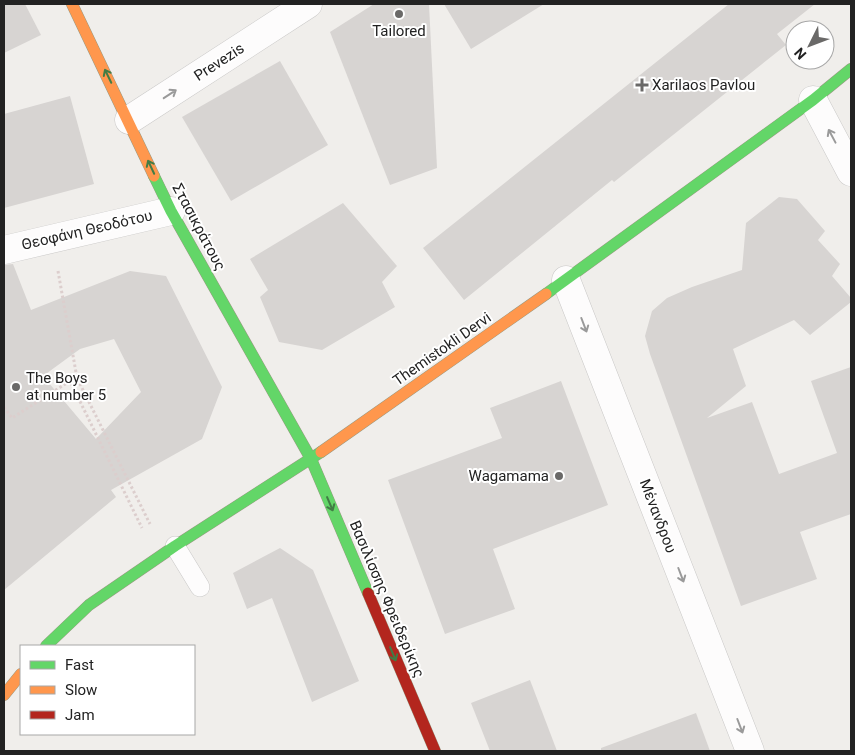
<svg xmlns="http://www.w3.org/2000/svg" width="855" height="755" font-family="Roboto,sans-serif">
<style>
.building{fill:#d7d4d2;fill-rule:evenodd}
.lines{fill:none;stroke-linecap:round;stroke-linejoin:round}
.lane-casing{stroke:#c9c8c7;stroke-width:20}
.street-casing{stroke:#c9c8c7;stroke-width:29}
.fast-casing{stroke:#999a82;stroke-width:12}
.slow-casing{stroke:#999a82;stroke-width:12}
.jam-casing{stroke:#999a82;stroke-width:12}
.path{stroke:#dccecd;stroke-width:3;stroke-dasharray:2.5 2.5;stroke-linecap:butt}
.lane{stroke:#fdfcfc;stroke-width:19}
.street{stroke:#fdfcfc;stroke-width:28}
.fast{stroke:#63d668;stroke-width:11}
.slow{stroke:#ff974d;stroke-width:11}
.jam{stroke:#b3261e;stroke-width:11}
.oneway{stroke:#427c45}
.oneway2{stroke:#9a9a9a}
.poi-dot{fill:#6a6968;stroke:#fff;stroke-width:2}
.labels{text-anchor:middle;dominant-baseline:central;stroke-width:4;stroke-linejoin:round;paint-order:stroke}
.poi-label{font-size:15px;fill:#222;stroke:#fff;text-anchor:start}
.street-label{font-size:15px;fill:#222;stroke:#fff}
</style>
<rect width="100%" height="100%" fill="#f0eeeb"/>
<!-- building -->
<g class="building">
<polygon points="4,4 25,4 41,35 4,53"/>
<polygon points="374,4 429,4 437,168 390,185 330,32"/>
<polygon points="444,4 544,4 471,49"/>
<polygon points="729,4 815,4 777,34 786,45 614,182 612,180 464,300 423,248"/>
<polygon points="280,61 328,145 231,201 182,117"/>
<polygon points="70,96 94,184 4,208 4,114"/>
<polygon points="779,197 797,199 825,231 818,240 840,264 832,276 851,298 851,302 810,335 794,320 733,349 746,386 707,418 752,402 779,474 837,453 811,381 851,367 851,514 800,532 817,579 741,606 650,354 645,336 652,311 667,298 692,287 742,270 746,223"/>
<polygon points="343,203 397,266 382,282 395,307 322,350 279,342 260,297 268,290 250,259"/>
<path d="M 13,264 L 31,310 L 130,271 L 166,276 L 222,387 L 202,439 L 111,490 L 116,497 L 4,590 L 4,265 ZM 114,339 L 141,392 L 96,439 L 43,376 L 80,349 Z"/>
<polygon points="561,381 608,505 493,549 515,609 445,634 388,480 502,438 490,408"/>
<polygon points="280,548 313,570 359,681 312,702 272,598 247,609 233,573"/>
<polygon points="530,680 557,751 490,751 471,703"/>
<polygon points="696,713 710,751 601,751 601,748"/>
</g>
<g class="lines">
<defs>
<polyline id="lane" points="175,546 200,587"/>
<g id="street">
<polyline points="813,100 851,172"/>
<polyline points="129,120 308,4"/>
<polyline points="4,250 171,211"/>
<polyline points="566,280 750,751"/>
</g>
<g id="fast">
<polyline points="154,176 171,211 311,459 368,593"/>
<polyline points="546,294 813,100 851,69"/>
<polyline points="46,646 89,605 175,546 321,452"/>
</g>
<g id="slow">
<polyline points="72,4 154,176"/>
<polyline points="321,452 546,294"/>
<polyline points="4,695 21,674"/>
</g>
<polyline id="jam" points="368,593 435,751"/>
</defs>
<!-- lane casing -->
<use href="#lane" class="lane-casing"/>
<!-- street casing -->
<use href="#street" class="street-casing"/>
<!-- fast casing -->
<use href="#fast" class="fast-casing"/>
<!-- slow casing -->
<use href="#slow" class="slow-casing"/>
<!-- jam casing -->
<use href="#jam" class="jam-casing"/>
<!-- path -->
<g class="path">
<polyline points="58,271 77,378 150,524"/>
<polyline points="4,407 12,418 70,381 142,528"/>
</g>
<!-- lane -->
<use href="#lane" class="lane"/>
<!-- street -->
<use href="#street" class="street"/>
<!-- fast -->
<use href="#fast" class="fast"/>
<!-- slow -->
<use href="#slow" class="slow"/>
<!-- jam -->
<use href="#jam" class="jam"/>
</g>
<!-- one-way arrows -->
<defs><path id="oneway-shaft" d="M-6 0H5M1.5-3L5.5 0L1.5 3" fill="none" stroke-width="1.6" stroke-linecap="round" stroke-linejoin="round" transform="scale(1.25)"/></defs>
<g class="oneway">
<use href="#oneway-shaft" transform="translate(108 76) rotate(-116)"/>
<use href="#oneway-shaft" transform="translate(151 167) rotate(-115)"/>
<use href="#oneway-shaft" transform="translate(330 504) rotate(67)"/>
<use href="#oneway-shaft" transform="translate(393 654) rotate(67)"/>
</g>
<g class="oneway2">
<use href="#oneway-shaft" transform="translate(170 94) rotate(-33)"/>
<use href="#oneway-shaft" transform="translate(832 136) rotate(-118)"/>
<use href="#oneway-shaft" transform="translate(584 325) rotate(69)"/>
<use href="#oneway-shaft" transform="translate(681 575) rotate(69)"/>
<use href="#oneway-shaft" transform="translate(740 726) rotate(69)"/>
</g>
<!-- markers -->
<g class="poi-dot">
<circle cx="399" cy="14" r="5"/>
<path d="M639.5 77.5h5v5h5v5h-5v5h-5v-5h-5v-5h5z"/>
<circle cx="16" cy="387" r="5"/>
<circle cx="559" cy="476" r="5"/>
</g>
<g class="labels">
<!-- poi labels -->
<g class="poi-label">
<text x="399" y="31" text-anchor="middle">Tailored</text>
<text x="652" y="85">Xarilaos Pavlou</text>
<text x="26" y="378">The Boys<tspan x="26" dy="17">at number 5</tspan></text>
<text x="549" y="476" text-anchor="end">Wagamama</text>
</g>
<!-- street labels -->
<g class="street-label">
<text transform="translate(219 62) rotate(-33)">Prevezis</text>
<text transform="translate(199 227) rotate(62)">Στασικράτους</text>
<text transform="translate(87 230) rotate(-13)">Θεοφάνη Θεοδότου</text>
<text transform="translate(442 349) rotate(-35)">Themistokli Dervi</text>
<text transform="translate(658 516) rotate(69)">Μένανδρου</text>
<text transform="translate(387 599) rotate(67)">Βασιλίσσης Φρειδερίκης</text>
</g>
</g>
<!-- border -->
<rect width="855" height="755" fill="none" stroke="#222222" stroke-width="10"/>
<!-- legend -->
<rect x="20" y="645" width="175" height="90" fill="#ffffff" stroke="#a7a7a7"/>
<rect x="30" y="661" width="25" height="8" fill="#63d668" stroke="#a7a7a7"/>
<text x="65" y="670" font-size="15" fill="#222222">Fast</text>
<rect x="30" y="686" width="25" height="8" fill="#ff974d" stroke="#a7a7a7"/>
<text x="65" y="695" font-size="15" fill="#222222">Slow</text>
<rect x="30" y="711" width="25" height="8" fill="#b3261e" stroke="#a7a7a7"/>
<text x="65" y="720" font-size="15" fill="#222222">Jam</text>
<!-- north arrow -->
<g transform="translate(810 45) rotate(228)"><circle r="24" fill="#ffffff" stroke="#a7a7a7"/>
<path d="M0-4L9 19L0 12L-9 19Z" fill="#6a6968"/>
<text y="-8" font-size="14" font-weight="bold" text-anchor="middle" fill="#222222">N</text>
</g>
</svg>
